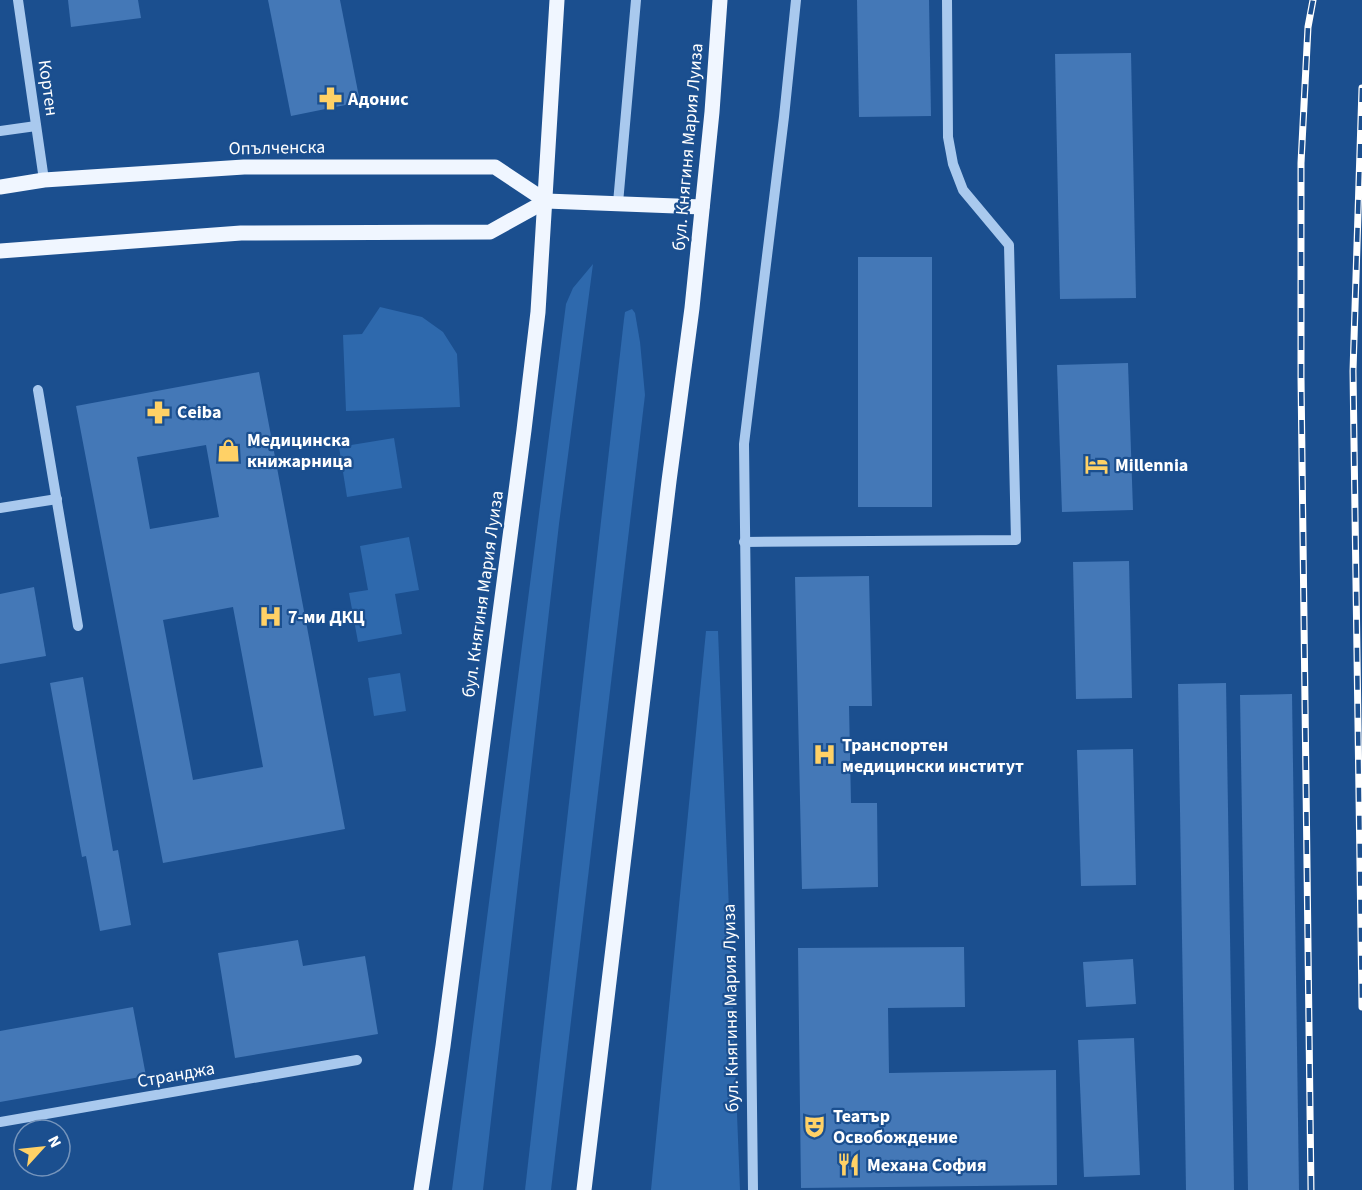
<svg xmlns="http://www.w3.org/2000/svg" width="1362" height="1190" font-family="'Source Sans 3',sans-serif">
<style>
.green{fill:#2e69ad}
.building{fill:#4478b7;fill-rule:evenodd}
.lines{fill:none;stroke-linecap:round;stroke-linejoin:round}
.minor{stroke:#a9c9ee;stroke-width:10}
.major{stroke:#f0f6ff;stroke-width:15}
.rail-casing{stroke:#fff;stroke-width:7}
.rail{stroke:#1b4f8f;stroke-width:4.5;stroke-dasharray:14;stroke-linecap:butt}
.labels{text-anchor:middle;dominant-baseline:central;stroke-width:4.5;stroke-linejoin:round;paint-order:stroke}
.street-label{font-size:18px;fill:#fff;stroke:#1b4f8f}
.poi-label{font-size:18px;font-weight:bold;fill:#fff;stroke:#1b4f8f;text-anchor:start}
</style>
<rect width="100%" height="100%" fill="#1b4f8f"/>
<!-- green -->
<g class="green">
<polygon points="593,264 559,524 483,1190 452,1190 566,304 573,288"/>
<polygon points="380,307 422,317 443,332 457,354 460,407 346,411 343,335 362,334"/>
<polygon points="632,309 635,313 640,342 645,395 551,1190 525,1190 624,319 625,312"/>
<polygon points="394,438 402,488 347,497 339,447"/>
<polygon points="409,537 419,590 395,594 402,634 358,642 349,593 368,590 360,546"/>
<polygon points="706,631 718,631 740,1190 651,1190"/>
<polygon points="400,673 406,711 374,716 368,678"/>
</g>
<!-- building -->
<g class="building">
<polygon points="68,0 138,0 141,18 71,27"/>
<polygon points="268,0 340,0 360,102 291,116"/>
<polygon points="857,0 929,0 931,116 859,117"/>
<polygon points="1131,53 1136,298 1060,299 1055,54"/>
<rect x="858" y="257" width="74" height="250"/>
<polygon points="1128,363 1133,510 1062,512 1057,365"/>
<path d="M 259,372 L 345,829 L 163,863 L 76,406 ZM 206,445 L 219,517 L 150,529 L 137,457 ZM 233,607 L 263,767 L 193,780 L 163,620 Z"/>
<polygon points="1129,561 1132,698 1076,699 1073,562"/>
<polygon points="869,576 872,706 849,706 851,803 877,803 878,887 802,889 795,577"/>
<polygon points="34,587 46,656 0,664 0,594"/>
<polygon points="83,677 113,851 118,850 131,925 100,931 86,856 82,857 50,683"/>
<polygon points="1226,683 1234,1190 1186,1190 1178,684"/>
<polygon points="1292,694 1299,1190 1248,1190 1240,695"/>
<polygon points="1133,749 1136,885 1081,886 1077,750"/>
<polygon points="298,940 303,966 365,956 378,1034 235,1058 218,953"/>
<polygon points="964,947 965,1007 888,1008 889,1073 1056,1070 1057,1185 801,1188 798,948"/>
<polygon points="1133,959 1136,1004 1086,1007 1083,962"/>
<polygon points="133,1007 146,1076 0,1102 0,1031"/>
<polygon points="1134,1038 1140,1175 1084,1177 1078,1040"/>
</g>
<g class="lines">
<!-- minor -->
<g class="minor">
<polyline points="18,0 44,180"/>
<polyline points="0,131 36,126"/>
<polyline points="618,203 636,0"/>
<polyline points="38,390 78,626"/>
<polyline points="0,508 57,499"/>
<polyline points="744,542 1016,540 1009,245 963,190 953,164 948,137 947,0"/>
<polyline points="0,1122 357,1060"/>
<polyline points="753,1190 744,444 784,117 796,0"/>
</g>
<!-- major -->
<g class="major">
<polyline points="0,187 44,180 244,167 495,167 546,201"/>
<polyline points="0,251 241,233 490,232 546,201 702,207"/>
<polyline points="421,1190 443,1046 524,430 538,312 557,0"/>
<polyline points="584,1190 669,481 692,308 712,112 720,0"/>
</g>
<defs>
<g id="rail">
<polyline points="1362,88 1353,371 1362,1007"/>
<polyline points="1311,1190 1301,377 1301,163 1308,27 1313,0"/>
</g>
</defs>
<!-- rail casing -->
<use href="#rail" class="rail-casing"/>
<!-- rail -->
<use href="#rail" class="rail"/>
</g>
<!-- icons -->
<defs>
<symbol id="pharmacy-bare" viewBox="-9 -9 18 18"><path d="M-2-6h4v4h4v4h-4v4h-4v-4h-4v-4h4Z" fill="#ffd166" stroke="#1b4f8f" stroke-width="2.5" paint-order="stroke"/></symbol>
<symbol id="shop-bare" viewBox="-9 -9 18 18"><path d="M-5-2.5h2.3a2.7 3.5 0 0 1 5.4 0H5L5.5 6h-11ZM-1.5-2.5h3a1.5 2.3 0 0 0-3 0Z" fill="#ffd166" stroke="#1b4f8f" stroke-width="2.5" paint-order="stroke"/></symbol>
<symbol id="hotel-bare" viewBox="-9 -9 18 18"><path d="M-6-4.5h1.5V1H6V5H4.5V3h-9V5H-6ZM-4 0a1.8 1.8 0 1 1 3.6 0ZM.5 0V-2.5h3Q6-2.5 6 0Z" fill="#ffd166" stroke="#1b4f8f" stroke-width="2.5" paint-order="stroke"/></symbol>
<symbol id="hospital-bare" viewBox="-9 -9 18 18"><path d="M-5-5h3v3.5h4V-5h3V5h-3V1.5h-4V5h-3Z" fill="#ffd166" stroke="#1b4f8f" stroke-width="2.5" paint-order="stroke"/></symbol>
<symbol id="theatre-bare" viewBox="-9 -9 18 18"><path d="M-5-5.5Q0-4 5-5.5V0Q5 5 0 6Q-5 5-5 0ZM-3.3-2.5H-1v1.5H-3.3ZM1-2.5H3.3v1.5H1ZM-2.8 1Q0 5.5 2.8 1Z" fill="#ffd166" stroke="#1b4f8f" stroke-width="2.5" paint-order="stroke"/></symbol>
<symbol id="restaurant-bare" viewBox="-9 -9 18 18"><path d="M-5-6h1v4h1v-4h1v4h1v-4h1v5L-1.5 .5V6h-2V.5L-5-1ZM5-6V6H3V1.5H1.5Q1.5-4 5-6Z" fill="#ffd166" stroke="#1b4f8f" stroke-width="2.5" paint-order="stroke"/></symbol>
</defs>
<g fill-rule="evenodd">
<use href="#pharmacy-bare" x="314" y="82" width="33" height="33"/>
<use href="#pharmacy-bare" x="142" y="396" width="33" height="33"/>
<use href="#shop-bare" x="212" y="434" width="33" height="33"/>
<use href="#hotel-bare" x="1080" y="448" width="33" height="33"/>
<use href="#hospital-bare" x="254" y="600" width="33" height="33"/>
<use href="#hospital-bare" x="808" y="738" width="33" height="33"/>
<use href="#theatre-bare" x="798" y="1110" width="33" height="33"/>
<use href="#restaurant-bare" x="832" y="1148" width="33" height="33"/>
</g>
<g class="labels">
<!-- street labels -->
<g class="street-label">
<text transform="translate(48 88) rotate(82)">Кортен</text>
<text transform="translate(688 147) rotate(-85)">бул. Княгиня Мария Луиза</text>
<text transform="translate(277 148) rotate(-1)">Опълченска</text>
<text transform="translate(483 594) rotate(-82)">бул. Княгиня Мария Луиза</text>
<text transform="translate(731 1008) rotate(-91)">бул. Княгиня Мария Луиза</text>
<text transform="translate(176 1075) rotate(-10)">Странджа</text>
</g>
<!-- poi labels -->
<g class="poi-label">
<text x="348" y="99">Адонис</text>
<text x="177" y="412">Ceiba</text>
<text x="247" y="440">Медицинска<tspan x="247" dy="21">книжарница</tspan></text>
<text x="1115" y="465">Millennia</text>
<text x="288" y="617">7-ми ДКЦ</text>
<text x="842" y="745">Транспортен<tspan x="842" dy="21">медицински институт</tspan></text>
<text x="833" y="1116">Театър<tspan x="833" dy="21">Освобождение</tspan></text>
<text x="867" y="1165">Механа София</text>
</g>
</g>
<!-- north arrow -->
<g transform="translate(42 1148) rotate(63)"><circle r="28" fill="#1b4f8f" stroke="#7695bc" stroke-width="1.5"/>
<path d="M0-4.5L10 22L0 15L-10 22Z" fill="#ffd166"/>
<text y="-9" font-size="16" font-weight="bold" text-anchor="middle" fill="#ffffff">N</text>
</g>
</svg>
